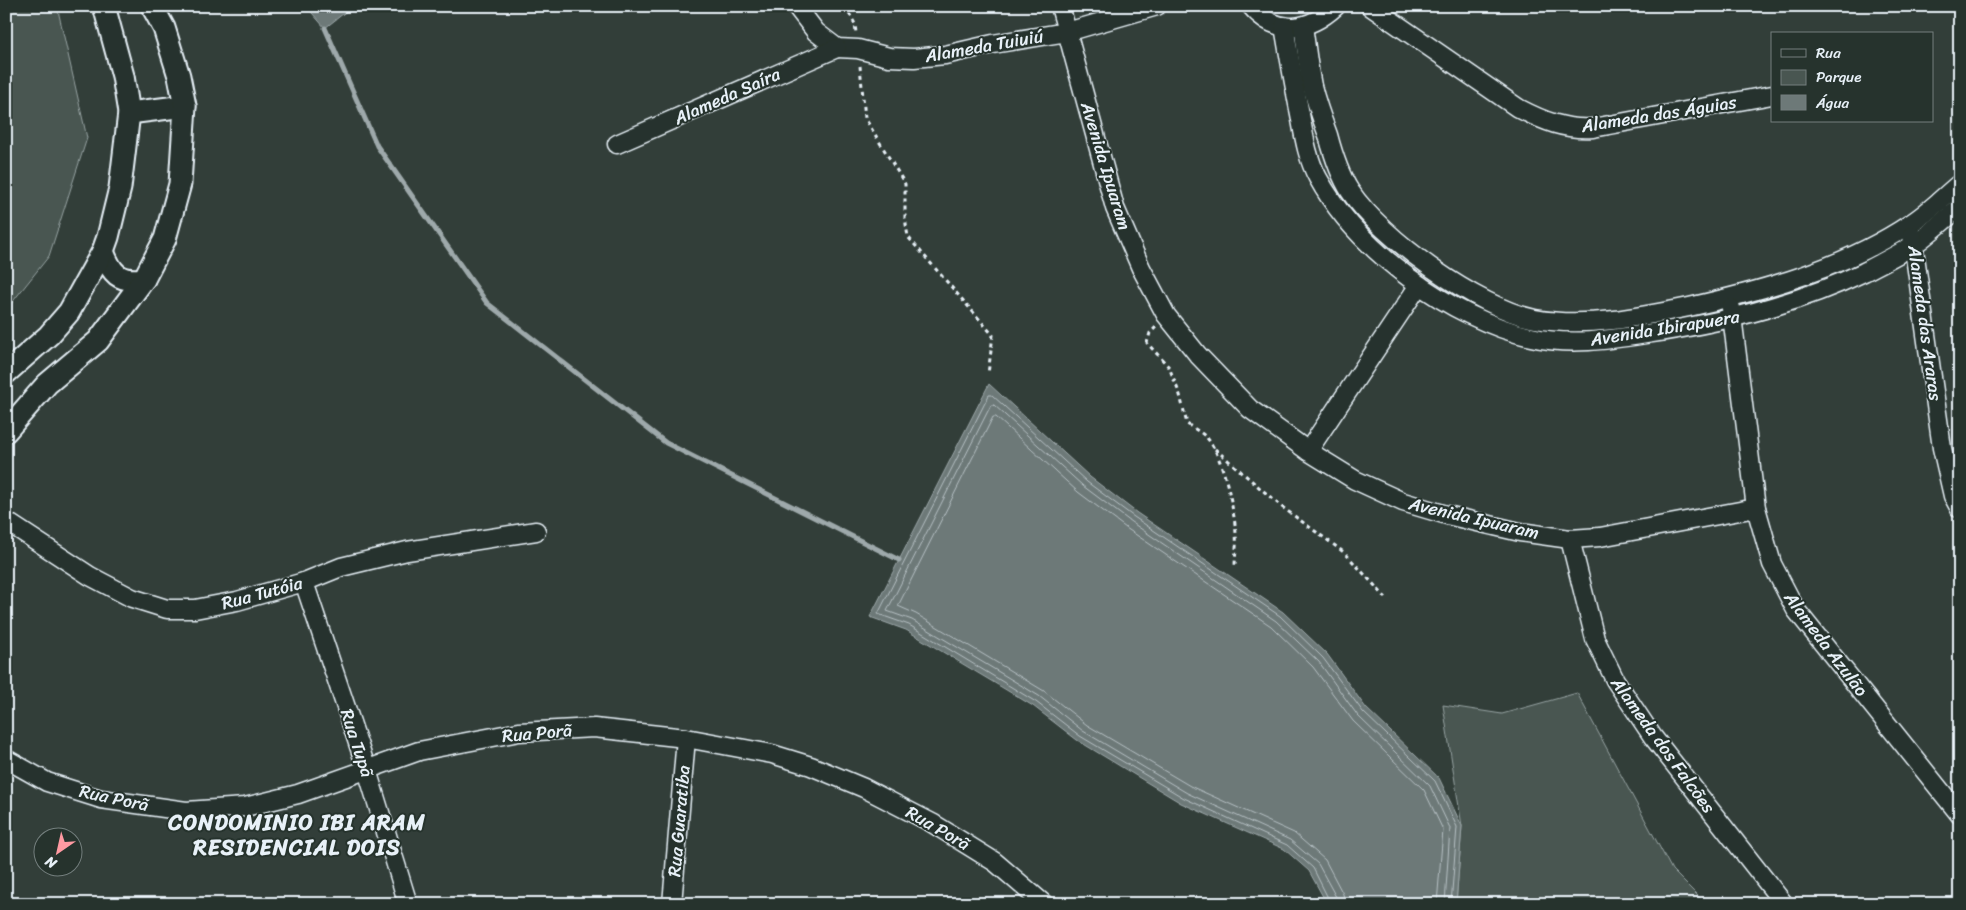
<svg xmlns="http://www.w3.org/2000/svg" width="1966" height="910" font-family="Sriracha,sans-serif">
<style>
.green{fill:#495651;stroke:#98a4a4}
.water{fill:#6d7978;stroke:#9ea9ab}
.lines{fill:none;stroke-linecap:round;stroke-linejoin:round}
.shore{stroke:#b7c1c5;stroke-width:1}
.stream{stroke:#9ea9ab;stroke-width:5}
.minor-casing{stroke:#e8f1f8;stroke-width:21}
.tertiary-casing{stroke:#e8f1f8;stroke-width:25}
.path{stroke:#e8f1f8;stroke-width:3;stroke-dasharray:4 4;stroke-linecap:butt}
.minor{stroke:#26332d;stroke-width:18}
.tertiary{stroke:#26332d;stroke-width:21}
.labels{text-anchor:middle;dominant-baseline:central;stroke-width:4;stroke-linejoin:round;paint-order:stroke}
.street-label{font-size:18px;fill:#e8f1f8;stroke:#26332d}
.district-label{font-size:22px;font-weight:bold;letter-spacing:1px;fill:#e8f1f8;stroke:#26332d}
</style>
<rect width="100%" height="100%" fill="#323e39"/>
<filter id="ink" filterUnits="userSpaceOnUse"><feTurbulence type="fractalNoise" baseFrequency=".02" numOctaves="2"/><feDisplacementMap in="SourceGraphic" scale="10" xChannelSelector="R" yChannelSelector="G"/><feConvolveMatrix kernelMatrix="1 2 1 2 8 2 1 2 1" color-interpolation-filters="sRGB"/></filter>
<g filter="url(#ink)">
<!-- green -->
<g class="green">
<polygon points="6,6 57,6 87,138 49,256 6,310"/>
<polygon points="1577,693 1672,870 1706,904 1456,904 1462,826 1443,705 1502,714"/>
</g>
<!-- water -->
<g class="water">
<polygon points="306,6 353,6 325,28"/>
<polygon points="989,384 1090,477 1137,513 1283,612 1327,654 1366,708 1439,778 1462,826 1456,904 1327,904 1309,871 1284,849 1181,803 1077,740 1033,706 906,630 870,617"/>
</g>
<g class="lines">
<!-- shore -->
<g class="shore">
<polyline points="1331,904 1313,868 1287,845 1184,798 1080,736 1036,702 909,625 878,614 989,395 992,395 1087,482 1134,517 1280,616 1323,658 1363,712 1435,781 1457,827 1451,904"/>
<polyline points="1337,904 1336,897 1318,864 1290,840 1187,793 1083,731 1039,696 912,620 887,611 991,405 994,405 1083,486 1131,522 1276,621 1319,662 1358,716 1430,786 1450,828 1445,904"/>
<polyline points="1345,904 1343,894 1325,860 1294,833 1190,786 1087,725 1044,691 916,614 898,606 993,417 996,417 1078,492 1126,528 1271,626 1313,667 1353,721 1424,790 1443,830 1437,904"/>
</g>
<!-- stream -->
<polyline class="stream" points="325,28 377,146 487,303 666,443 899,560"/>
<defs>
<g id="minor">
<polyline points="796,6 816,32 837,48 858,49 889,57 914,58 945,55 993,44 1067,32 1157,6"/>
<polyline points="1060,6 1115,208 1141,268 1166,315 1198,355 1250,409 1308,451 1355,480 1403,502 1447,515 1520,532 1570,539 1600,537 1756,508"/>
<path d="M 1251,6 C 1277,37 1309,31 1336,6"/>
<path d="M 1370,6 L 1518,108 C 1543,121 1565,130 1593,128 L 1772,95"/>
<path d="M 1284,26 C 1289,55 1294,85 1300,114 C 1304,136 1307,158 1318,178 C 1357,250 1451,319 1531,337 C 1569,346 1608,340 1646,334 C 1722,323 1795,305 1864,272 C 1881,263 1899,254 1915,244 C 1930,233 1945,219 1960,207"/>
<path d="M 1303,26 C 1306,46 1308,66 1312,86 C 1316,102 1322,119 1328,135 C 1333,154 1339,174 1350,191 C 1382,239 1478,308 1535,319 C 1585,328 1640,317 1689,307 C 1765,290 1844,268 1910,224 C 1928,213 1943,197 1960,183"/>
<polyline points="617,144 837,48"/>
<polyline points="1912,235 1942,448 1953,496 1960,509"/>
<polyline points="1731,308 1756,508 1772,564 1796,610 1960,815"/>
<polyline points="1308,451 1419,285"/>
<polyline points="6,521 90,576 132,598 167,609 195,609 237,601 304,582 341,567 407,551 536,531"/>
<polyline points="1570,539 1595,639 1615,680 1653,737 1784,904"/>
<polyline points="304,582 367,770 408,904"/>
<polyline points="6,759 47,782 101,799 186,811 245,807 298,794 419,751 519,732 594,728 686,738 772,754 811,766 864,788 932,823 995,862 1044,904"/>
<polyline points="672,904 686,738"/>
</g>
<g id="tertiary">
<polyline points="129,113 185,106"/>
<path d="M 103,251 C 111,273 119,283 144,279"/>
<polyline points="6,373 49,335 69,312 103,251 108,237 120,188 129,113 123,76 104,6"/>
<polyline points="6,431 47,384 98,341 144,279 165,239 180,184 185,106 179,76 164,28 152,6"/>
</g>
</defs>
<!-- minor casing -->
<use href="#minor" class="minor-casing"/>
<!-- tertiary casing -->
<use href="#tertiary" class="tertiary-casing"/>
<!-- path -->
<g class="path">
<polyline points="845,6 855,24 856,33"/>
<polyline points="860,66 865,118 905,184 905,218 908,237 993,335 988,374"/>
<path d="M 1156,327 L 1150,333 L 1147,343 L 1169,367 L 1180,395 L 1187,424 C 1193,428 1201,432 1206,437 C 1223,454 1234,510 1236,533 C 1237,544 1235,556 1235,568"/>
<polyline points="1215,449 1282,507 1345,553 1386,598"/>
</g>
<!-- minor -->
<use href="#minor" class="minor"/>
<!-- tertiary -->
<use href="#tertiary" class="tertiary"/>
</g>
</g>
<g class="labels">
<!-- street labels -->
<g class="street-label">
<text transform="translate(984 46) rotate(-10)">Alameda Tuiuiú</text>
<text transform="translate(727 96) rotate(-24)">Alameda Saíra</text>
<text transform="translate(1659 114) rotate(-9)">Alameda das Águias</text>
<text transform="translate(1106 166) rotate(73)">Avenida Ipuaram</text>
<text transform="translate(1925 323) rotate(82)">Alameda das Araras</text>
<text transform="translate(1665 328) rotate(-9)">Avenida Ibirapuera</text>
<text transform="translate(1474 518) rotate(13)">Avenida Ipuaram</text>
<text transform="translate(262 593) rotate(-15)">Rua Tutóia</text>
<text transform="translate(1826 644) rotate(53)">Alameda Azulão</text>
<text transform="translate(537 733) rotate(-5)">Rua Porã</text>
<text transform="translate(357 743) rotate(72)">Rua Tupã</text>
<text transform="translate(1663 745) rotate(54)">Alameda dos Falcões</text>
<text transform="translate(114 798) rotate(12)">Rua Porã</text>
<text transform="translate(679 821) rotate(-85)">Rua Guaratiba</text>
<text transform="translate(938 828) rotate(30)">Rua Porã</text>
</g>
<!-- district labels -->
<g class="district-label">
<text x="297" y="822">CONDOMINIO IBI ARAM<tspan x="297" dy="25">RESIDENCIAL DOIS</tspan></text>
</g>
</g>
<!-- margin -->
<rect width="1966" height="910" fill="none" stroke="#26332d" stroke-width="25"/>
<rect x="12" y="12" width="1941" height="885" fill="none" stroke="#e8f1f8" stroke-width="2" filter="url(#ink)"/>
<!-- legend -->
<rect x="1771" y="32" width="162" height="90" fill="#26332d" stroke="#747f7e"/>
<rect x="1781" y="49" width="25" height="8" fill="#26332d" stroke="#747f7e"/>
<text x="1816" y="58" font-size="15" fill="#e8f1f8">Rua</text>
<rect x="1781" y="70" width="25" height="15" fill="#495651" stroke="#747f7e"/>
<text x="1816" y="82" font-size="15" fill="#e8f1f8">Parque</text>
<rect x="1781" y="95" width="25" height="15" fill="#6d7978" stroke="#747f7e"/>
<text x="1816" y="108" font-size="15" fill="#e8f1f8">Água</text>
<!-- north arrow -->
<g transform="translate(58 852) rotate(214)"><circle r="24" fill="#26332d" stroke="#747f7e"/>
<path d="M0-4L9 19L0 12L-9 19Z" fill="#ff9aa2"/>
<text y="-8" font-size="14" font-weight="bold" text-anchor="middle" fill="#e8f1f8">N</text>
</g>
</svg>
